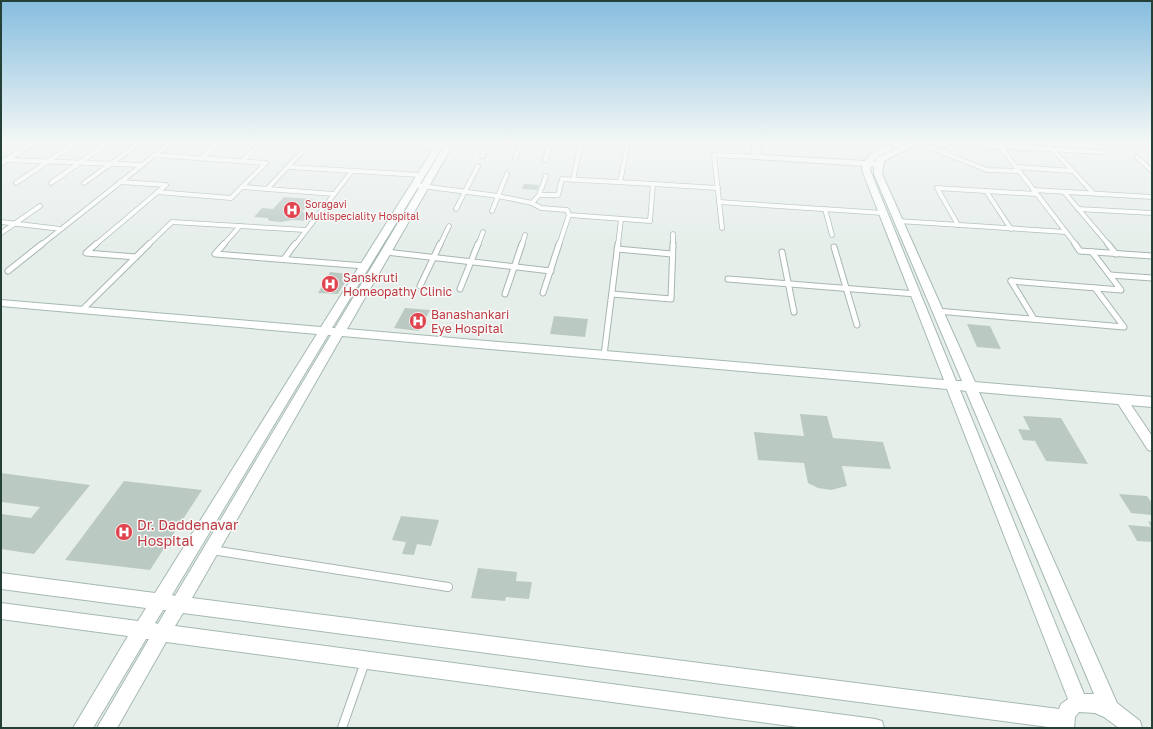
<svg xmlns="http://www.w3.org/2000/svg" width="1153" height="729" font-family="'Golos Text',sans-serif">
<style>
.building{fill:#bbc9c3}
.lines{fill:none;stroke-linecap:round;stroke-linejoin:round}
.lane-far2-casing{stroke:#a8b6b1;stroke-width:5.5}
.lane-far1-casing{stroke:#a8b6b1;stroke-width:7}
.lane-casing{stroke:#a8b6b1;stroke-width:10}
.street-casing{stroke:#a8b6b1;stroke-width:2}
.secondary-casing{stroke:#a5b9b1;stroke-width:2}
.lane-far2{stroke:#fff;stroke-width:4}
.lane-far1{stroke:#fff;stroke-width:5}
.lane{stroke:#fff;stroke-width:8}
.street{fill:#fff;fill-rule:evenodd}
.secondary{fill:#fff;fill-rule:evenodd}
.labels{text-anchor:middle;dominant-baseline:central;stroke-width:3;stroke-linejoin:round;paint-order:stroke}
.far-health-label{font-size:10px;fill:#be3a42;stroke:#f7faf8;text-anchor:start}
.health-label{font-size:12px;fill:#be3a42;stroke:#f7faf8;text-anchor:start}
.near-health-label{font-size:14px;fill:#be3a42;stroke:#f7faf8;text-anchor:start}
</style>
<rect width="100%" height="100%" fill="#e6eeea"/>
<!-- building -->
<g class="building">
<polygon points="524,184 539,185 537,190 522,189"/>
<polygon points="284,197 313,199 302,212 315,213 309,221 292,220 281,222 271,221 268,220 268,218 254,217 262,208 273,209"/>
<polygon points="330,272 350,274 338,294 318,293"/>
<polygon points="405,308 430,310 419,331 394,328"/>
<polygon points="554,316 588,319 585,337 550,334"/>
<polygon points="967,324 990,326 1001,349 977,347"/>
<polygon points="800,414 827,416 833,438 883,442 891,469 842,466 847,486 831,490 818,488 808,483 804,463 758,460 754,432 804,436"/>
<polygon points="1023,416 1061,418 1088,464 1046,461 1035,441 1023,440 1018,429 1030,430"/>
<polygon points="1,473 90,485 34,554 1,549 1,514 31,518 40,507 1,502"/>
<polygon points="124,481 202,490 150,570 65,560"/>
<polygon points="1119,494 1147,496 1152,503 1152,515 1131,513"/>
<polygon points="401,516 439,520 431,546 417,544 414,555 402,554 406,542 392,540"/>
<polygon points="1148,521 1152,522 1152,542 1137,541 1128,525 1151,527"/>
<polygon points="478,568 517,572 516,581 532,582 529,599 506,597 505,601 471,598"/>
</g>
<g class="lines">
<defs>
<g id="lane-far2">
<polyline points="388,143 439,146"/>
<polyline points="918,143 987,170 1018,171"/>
<polyline points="1047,143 1093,193"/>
<polyline points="1000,146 1076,245"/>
<polyline points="944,153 954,144 1102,152"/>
<polyline points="154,155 266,163"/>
<polyline points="482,156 489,143"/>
<polyline points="1137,157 1152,171"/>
<polyline points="515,158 521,143"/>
<polyline points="201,159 219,143"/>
<polyline points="8,160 142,165"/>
<polyline points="545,160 551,143"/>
<polyline points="242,161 261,143"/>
<polyline points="288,167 421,175"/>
<polyline points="1016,167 1072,171"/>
<polyline points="573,180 581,143"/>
<polyline points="620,182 628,143"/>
<polyline points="16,183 74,144"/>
<polyline points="51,183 106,144"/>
<polyline points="84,183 134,147"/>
<polyline points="653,184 718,188"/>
<polyline points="414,185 498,196 532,203 541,208 567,210 569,215 650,221 653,184 562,179 558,195 539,195"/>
<polyline points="242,187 334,194"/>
<polyline points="267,189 310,143"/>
<polyline points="1033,190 1152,197"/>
<polyline points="986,191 1011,229"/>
<polyline points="157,192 231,198 266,163"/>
<polyline points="1064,192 1109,245"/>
<polyline points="719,202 883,213"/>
<polyline points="532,203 539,195 546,176"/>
<polyline points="456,209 478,166"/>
<polyline points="825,209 832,235"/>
<polyline points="1078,209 1152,213"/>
<polyline points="492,211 507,174"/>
<polyline points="898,221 1066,232"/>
<polyline points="1,222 61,229"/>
<polyline points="958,225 937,188 1036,194"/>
<polyline points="722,228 714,155 757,157"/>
<polyline points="1,233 40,206"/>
<polyline points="41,245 170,143"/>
<polyline points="95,245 166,185 120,182"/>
<polyline points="148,245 172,222 306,230"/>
<polyline points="223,245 240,226"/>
<polyline points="295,245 352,171"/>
<polyline points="440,245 449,226"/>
<polyline points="478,245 483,232"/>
<polyline points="522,245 525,235"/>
<polyline points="559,245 569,215"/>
<polyline points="618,245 621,219"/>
<polyline points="673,245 673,234"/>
</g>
<g id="lane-far1">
<polyline points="96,244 86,253 136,257"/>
<polyline points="224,244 215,254 365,266"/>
<polyline points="1075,244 1080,251 1152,256"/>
<polyline points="1108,244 1116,254"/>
<polyline points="834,247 857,325"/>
<polyline points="617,249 672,254"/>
<polyline points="386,252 551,271"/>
<polyline points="782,252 794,312"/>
<polyline points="284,259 295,244"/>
<polyline points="8,271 42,244"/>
<polyline points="1110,275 1152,278"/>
<polyline points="728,279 916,294"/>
<polyline points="1011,281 1121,290 1092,252"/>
<polyline points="1011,281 1034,319"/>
<polyline points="420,286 440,244"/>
<polyline points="460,289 478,244"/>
<polyline points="543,293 559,244"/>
<polyline points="505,294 522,244"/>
<polyline points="612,294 671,299 673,244"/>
<polyline points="82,310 149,244"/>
<polyline points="937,311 1124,327 1095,288"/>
<polyline points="604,355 618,244"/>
</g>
<g id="lane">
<polyline points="212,550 448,587"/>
<polyline points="342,728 365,662"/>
</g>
<polygon id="street" points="1121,395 1125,396 1152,436 1152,451 1148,450 1115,399 1117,396"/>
<g id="secondary">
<polygon points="30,143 39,143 1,166 1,160"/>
<path d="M 437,143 L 445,143 L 332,328 L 335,328 L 446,143 L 454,143 L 347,329 L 944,380 L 862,170 L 863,166 L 757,159 L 753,157 L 751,143 L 759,143 L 761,155 L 865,161 C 870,154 881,145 891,146 L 891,150 L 879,156 L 873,161 L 875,162 L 877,158 L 908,143 L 918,143 L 884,161 L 882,174 L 975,382 L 1152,397 L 1152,407 L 979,392 L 1117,703 L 1140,721 L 1142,728 L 1119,728 L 1104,717 L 1095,713 L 1079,712 L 1075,717 L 1074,728 L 1056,728 L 183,613 L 175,626 L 875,719 L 882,721 L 884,728 L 805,728 L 166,642 L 117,728 L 97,728 L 149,639 L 146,639 L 93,728 L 73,728 L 128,636 L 1,619 L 1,603 L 138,621 L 146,608 L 1,589 L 1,573 L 155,593 L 317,334 L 1,306 L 1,300 L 321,327 ZM 871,166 L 874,166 L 874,174 L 962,381 L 956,381 L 870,170 ZM 328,335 L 331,335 L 175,596 L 172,595 ZM 342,336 L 947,389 L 1068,699 L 1061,704 L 1059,709 L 192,598 ZM 960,390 L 966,391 L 1094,694 L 1084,694 ZM 163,610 L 166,610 L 158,624 L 155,623 Z"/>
</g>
</defs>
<!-- lane-far2 casing -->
<use href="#lane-far2" class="lane-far2-casing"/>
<!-- lane-far1 casing -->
<use href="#lane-far1" class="lane-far1-casing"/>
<!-- lane casing -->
<use href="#lane" class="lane-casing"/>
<!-- street casing -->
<use href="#street" class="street-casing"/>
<!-- secondary casing -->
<use href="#secondary" class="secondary-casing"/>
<!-- lane-far2 -->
<use href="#lane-far2" class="lane-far2"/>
<!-- lane-far1 -->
<use href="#lane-far1" class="lane-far1"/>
<!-- lane -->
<use href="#lane" class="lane"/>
<!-- street -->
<use href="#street" class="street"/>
<!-- secondary -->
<use href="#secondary" class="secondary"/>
</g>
<!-- sky -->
<linearGradient id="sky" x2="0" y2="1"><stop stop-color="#85bdde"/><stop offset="0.58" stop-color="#f4f7f6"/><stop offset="1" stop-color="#f4f7f6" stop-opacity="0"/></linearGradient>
<rect width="1153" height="245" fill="url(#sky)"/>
<!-- icons -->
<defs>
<symbol id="hospital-disc" viewBox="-11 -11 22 22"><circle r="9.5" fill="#e0444e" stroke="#f7faf8"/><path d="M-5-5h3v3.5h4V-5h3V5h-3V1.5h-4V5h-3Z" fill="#fff"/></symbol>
</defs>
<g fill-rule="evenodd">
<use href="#hospital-disc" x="282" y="200" width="20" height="20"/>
<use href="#hospital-disc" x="320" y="274" width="20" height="20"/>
<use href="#hospital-disc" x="408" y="311" width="20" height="20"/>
<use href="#hospital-disc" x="114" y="522" width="20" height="20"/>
</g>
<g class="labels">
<!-- far-health labels -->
<g class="far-health-label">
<text x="305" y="204">Soragavi<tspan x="305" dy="12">Multispeciality Hospital</tspan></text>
</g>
<!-- health labels -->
<g class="health-label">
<text x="343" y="277">Sanskruti<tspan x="343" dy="14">Homeopathy Clinic</tspan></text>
<text x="431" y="314">Banashankari<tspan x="431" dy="14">Eye Hospital</tspan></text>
</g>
<!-- near-health labels -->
<g class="near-health-label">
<text x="137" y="524">Dr. Daddenavar<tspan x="137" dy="16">Hospital</tspan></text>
</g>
</g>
<!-- border -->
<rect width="1153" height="729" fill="none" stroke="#254037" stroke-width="4"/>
</svg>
